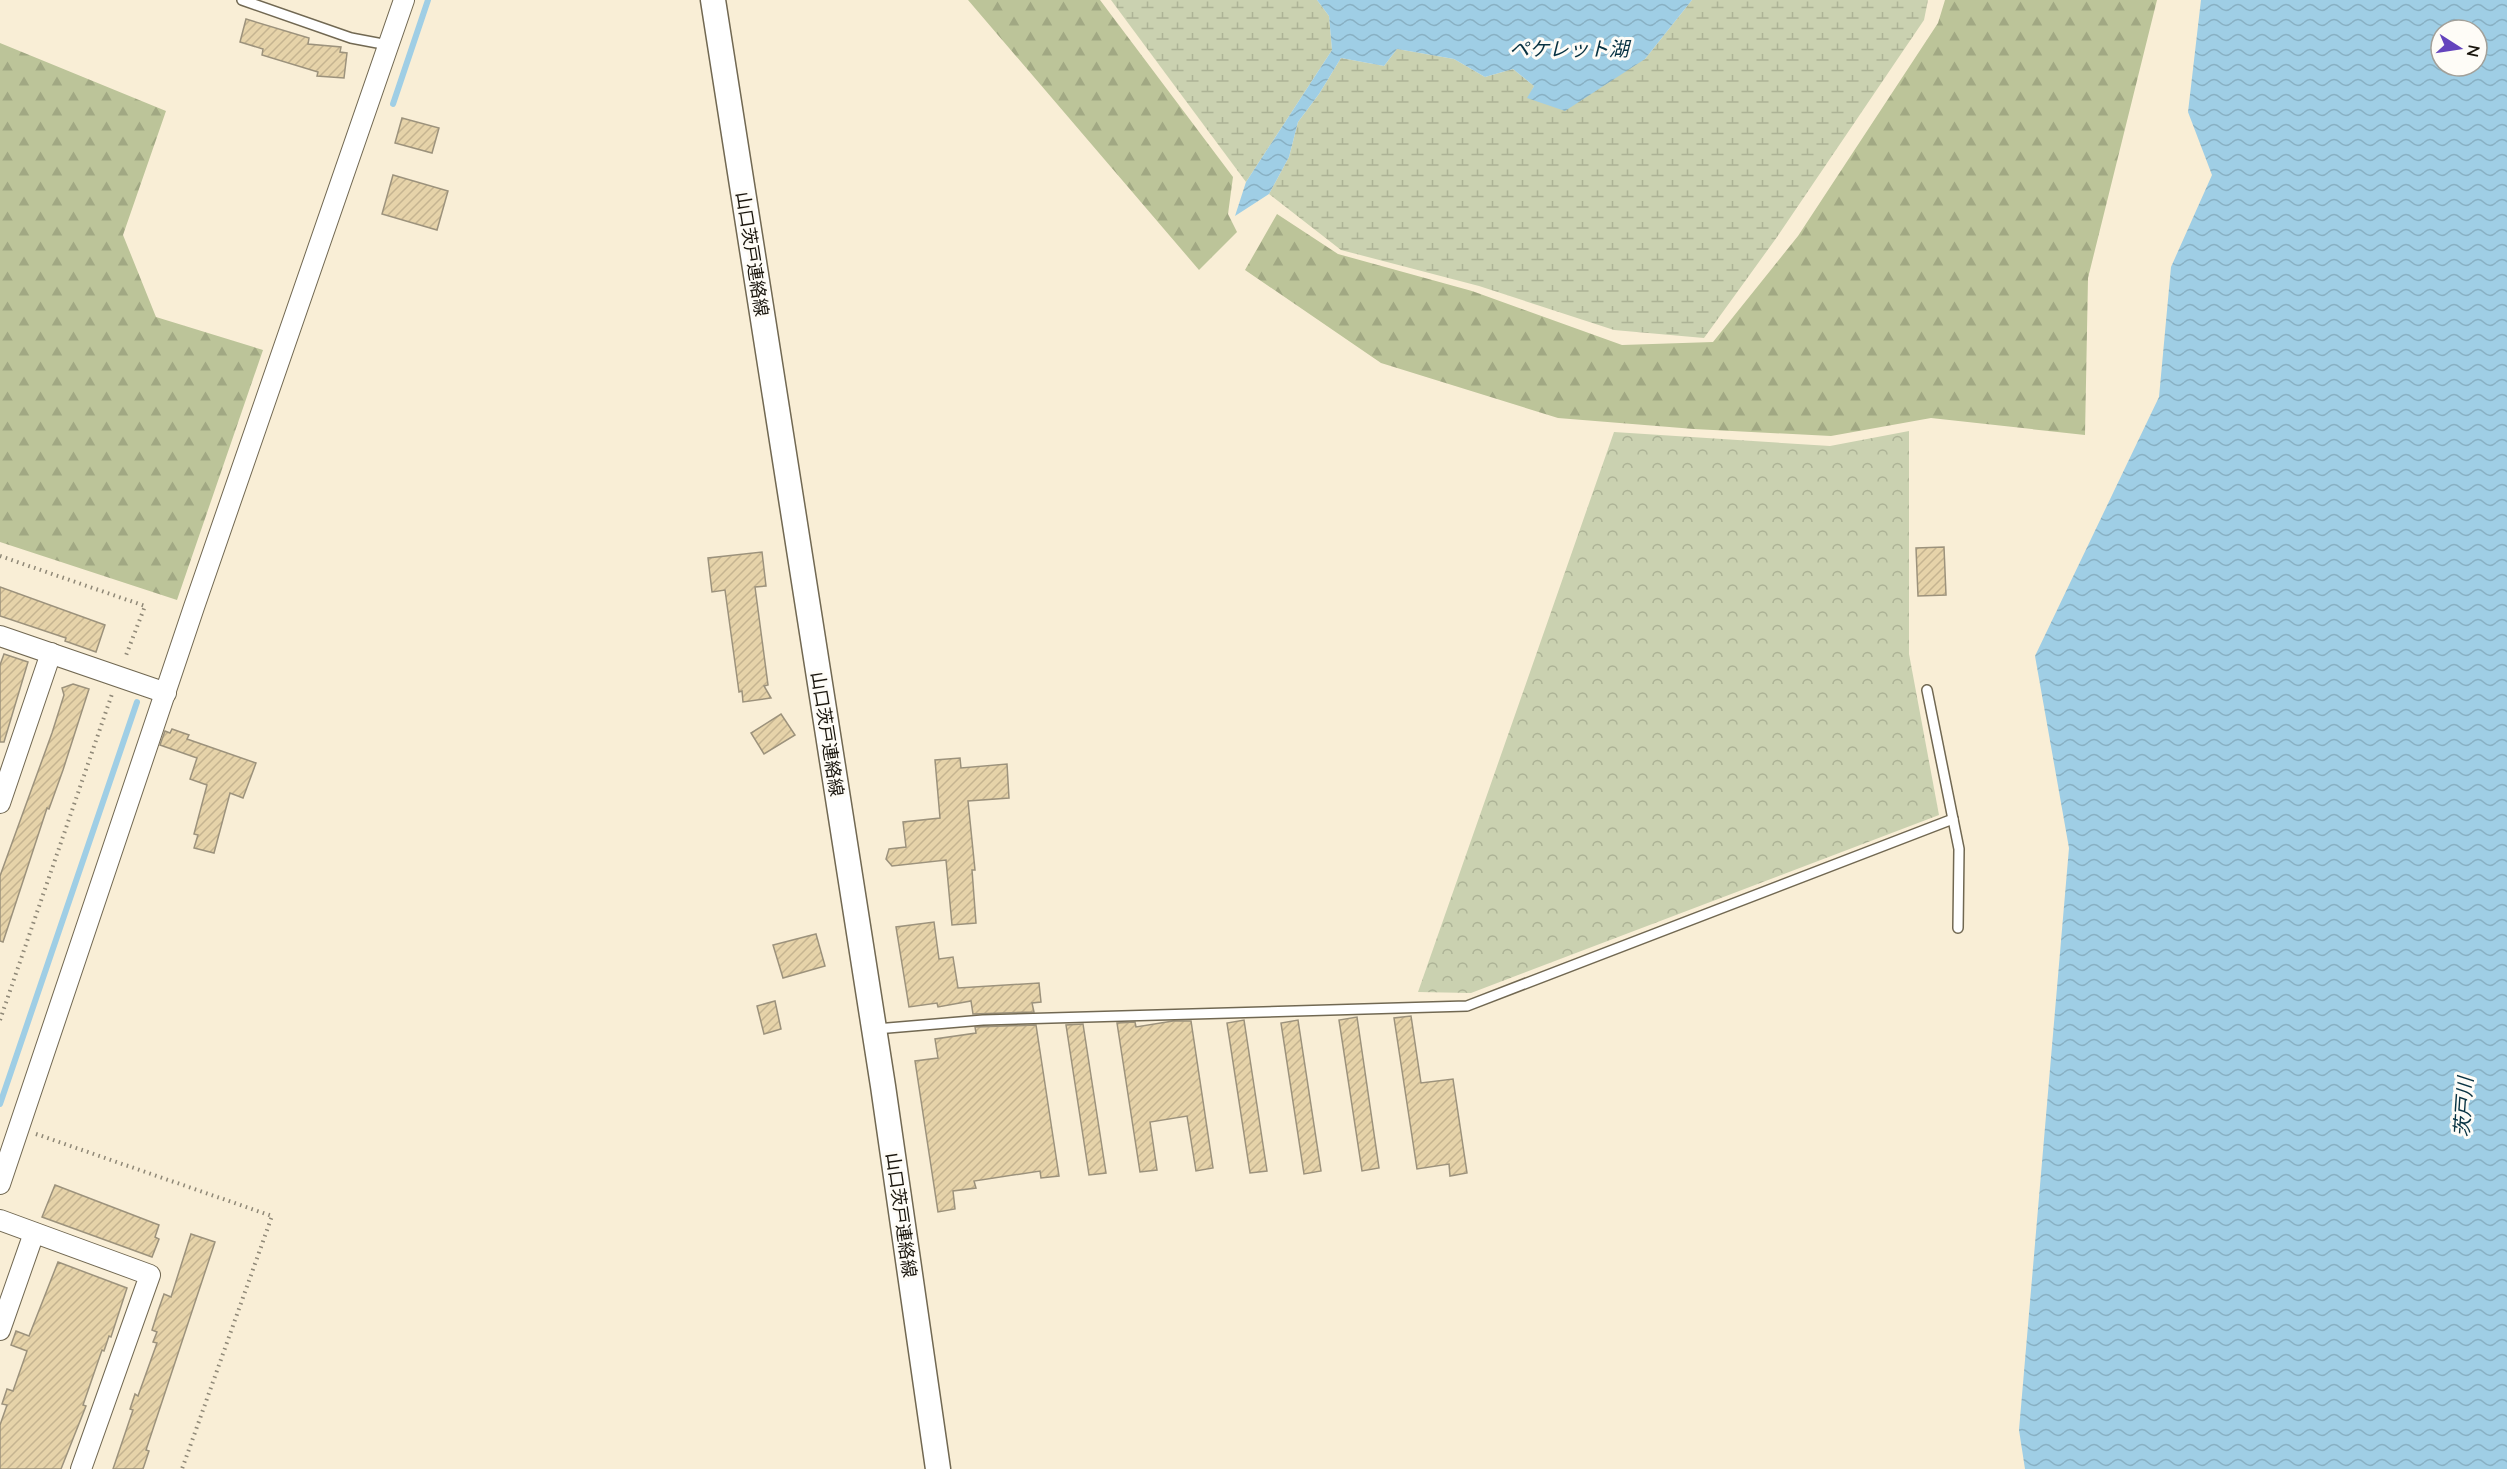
<svg xmlns="http://www.w3.org/2000/svg" width="2507" height="1469" font-family="'Nunito Sans','Noto Sans JP',sans-serif">
<style>
.forest{fill:url(#forest-firs)}
.wetland{fill:url(#wetland-marsh)}
.park{fill:url(#park-crowns)}
.water{fill:url(#water-waves);fill-rule:evenodd}
.lines{fill:none;stroke-linecap:round;stroke-linejoin:round}
.stream{stroke:#9fcee5;stroke-width:6}
.building{fill:url(#building-hatch);stroke:#9c927c;stroke-width:1.5}
.service-casing{stroke:#716852;stroke-width:12}
.minor-casing{stroke:#716852;stroke-width:22}
.tertiary-casing{stroke:#716852;stroke-width:27}
.path{stroke:#8f8877;stroke-width:4;stroke-dasharray:1.5 4.5;stroke-linecap:butt}
.service{stroke:#fff;stroke-width:9}
.minor{stroke:#fff;stroke-width:20}
.tertiary{stroke:#fff;stroke-width:24}
.labels{text-anchor:middle;dominant-baseline:central;stroke-width:6;stroke-linejoin:round;paint-order:stroke}
.street-label{font-size:18px;fill:#19150d;stroke:#fefcf7}
.water-label{font-size:20px;font-style:italic;fill:#073242;stroke:#fefcf7}
</style>
<defs>
<pattern id="forest-firs" width="22" height="20" patternUnits="userSpaceOnUse" patternTransform="scale(1.5)"><rect width="22" height="20" fill="#bcc499"/><path d="M5 1l3.5 6h-7zM16 11l3.5 6h-7z" fill="#a1a883"/></pattern>
<pattern id="wetland-marsh" width="20" height="14" patternUnits="userSpaceOnUse" patternTransform="scale(1.5)"><rect width="20" height="14" fill="#cad1b0"/><path d="M1 5h8M5 5V1M11 12h8M15 12V8" fill="none" stroke="#adb396"/></pattern>
<pattern id="park-crowns" width="20" height="18" patternUnits="userSpaceOnUse" patternTransform="scale(1.5)"><rect width="20" height="18" fill="#cad1b0"/><path d="M2 6a3 3 0 1 1 6 0M12 15a3 3 0 1 1 6 0" fill="none" stroke="#adb396"/></pattern>
<pattern id="water-waves" width="16" height="10" patternUnits="userSpaceOnUse" patternTransform="scale(1.5)"><rect width="16" height="10" fill="#9fcee5"/><path d="M0 5q4-4 8 0t8 0" fill="none" stroke="#88b0c3"/></pattern>
<pattern id="building-hatch" width="6" height="6" patternUnits="userSpaceOnUse" patternTransform="scale(1.5)"><rect width="6" height="6" fill="#e6d3a9"/><path d="M-1 1l2-2M0 6l6-6M5 7l2-2" fill="none" stroke="#c5b490"/></pattern>
</defs>
<rect width="100%" height="100%" fill="#f9eed6"/>
<!-- forest -->
<g class="forest">
<polygon points="968,0 1100,0 1233,177 1228,214 1237,232 1199,270"/>
<polygon points="1945,0 2157,0 2088,278 2085,435 1931,418 1831,436 1694,429 1558,418 1381,363 1245,270 1277,214 1338,254 1472,291 1622,345 1713,342 1798,236 1938,23"/>
<polygon points="0,43 166,111 123,235 156,317 263,350 177,600 0,542"/>
</g>
<!-- wetland -->
<g class="wetland">
<polygon points="1111,0 1317,0 1329,16 1332,50 1246,182"/>
<polygon points="1692,0 1928,0 1924,20 1777,237 1704,338 1614,330 1479,286 1341,250 1269,194 1289,157 1298,122 1319,94 1341,58 1384,66 1397,49 1454,59 1485,77 1513,69 1534,86 1528,98 1645,59"/>
</g>
<!-- park -->
<polygon class="park" points="1909,431 1909,654 1939,815 1471,993 1418,992 1614,432 1830,446"/>
<!-- water -->
<g class="water">
<polygon points="1317,0 1692,0 1645,59 1565,111 1527,98 1534,86 1513,69 1485,77 1454,59 1397,49 1384,66 1341,58 1319,94 1298,122 1289,157 1269,194 1235,216 1246,182 1332,50 1329,16"/>
<path d="M 2201,0 L 2507,0 L 2507,1469 L 2025,1469 L 2019,1430 L 2069,848 L 2035,656 L 2159,397 L 2171,267 L 2212,175 L 2188,112 ZM 2441,30 L 2477,30 L 2477,66 L 2441,66 Z"/>
</g>
<g class="lines">
<!-- stream -->
<g class="stream">
<polyline points="393,104 428,0"/>
<polyline points="0,1104 137,702"/>
</g>
</g>
<!-- building -->
<g class="building">
<polygon points="246,19 309,38 308,44 341,47 340,52 347,53 344,78 317,76 318,72 262,55 263,49 240,42"/>
<polygon points="402,118 439,128 432,153 395,143"/>
<polygon points="393,175 448,191 437,230 382,214"/>
<polygon points="1944,547 1946,595 1918,596 1916,548"/>
<polygon points="762,552 766,586 755,587 768,685 764,686 771,698 743,702 742,691 739,692 725,590 712,592 708,558"/>
<polygon points="0,587 105,625 96,652 65,641 66,638 0,616"/>
<polygon points="4,654 28,662 4,742 0,742 0,665"/>
<polygon points="73,684 89,689 63,770 49,809 47,808 3,942 0,941 0,876 52,733 64,695 62,688"/>
<polygon points="781,714 795,735 764,754 751,733"/>
<polygon points="172,729 189,735 187,739 256,763 243,798 230,793 214,853 194,848 198,835 194,834 207,785 190,779 197,758 160,745 165,731 170,733"/>
<polygon points="960,758 961,768 1007,764 1009,798 968,801 975,870 972,870 976,923 952,925 946,860 892,866 886,859 889,849 906,847 903,822 940,818 935,760"/>
<polygon points="934,922 939,959 953,957 958,988 1039,983 1041,1002 1032,1003 1034,1012 973,1014 971,1001 938,1007 937,1003 909,1007 896,927"/>
<polygon points="816,934 825,966 783,978 773,945"/>
<polygon points="775,1001 781,1029 764,1034 757,1006"/>
<polygon points="1411,1016 1421,1083 1453,1079 1467,1173 1450,1176 1449,1164 1417,1169 1394,1018"/>
<polygon points="1357,1017 1379,1168 1362,1171 1339,1020"/>
<polygon points="1244,1020 1267,1171 1250,1173 1227,1023"/>
<polygon points="1298,1020 1321,1171 1304,1174 1281,1023"/>
<polygon points="1173,1021 1191,1021 1213,1168 1196,1171 1187,1116 1150,1122 1157,1170 1140,1172 1117,1023 1135,1022 1136,1027"/>
<polygon points="1083,1024 1106,1173 1089,1175 1066,1025"/>
<polygon points="1036,1025 1059,1176 1041,1178 1040,1171 974,1181 976,1188 953,1191 955,1209 938,1212 915,1061 938,1058 935,1039 976,1033 975,1027"/>
<polygon points="55,1185 159,1225 155,1237 159,1239 152,1257 42,1217"/>
<polygon points="191,1234 215,1242 146,1450 149,1451 143,1469 113,1469 133,1410 130,1409 135,1394 138,1396 157,1343 153,1342 157,1332 152,1330 158,1311 164,1294 171,1297"/>
<polygon points="58,1262 127,1288 111,1337 109,1336 104,1351 102,1350 83,1405 86,1406 61,1469 0,1469 0,1425 7,1405 2,1404 7,1389 13,1391 27,1351 11,1345 16,1331 29,1336"/>
</g>
<g class="lines">
<defs>
<g id="service">
<polyline points="242,0 351,38 388,45"/>
<polyline points="1927,690 1959,849 1958,928"/>
<polyline points="876,1029 983,1020 1467,1006 1953,819"/>
</g>
<g id="minor">
<polyline points="0,636 166,693"/>
<polyline points="0,803 51,653"/>
<polyline points="0,1184 194,607 404,0"/>
<polyline points="0,1220 150,1275 81,1469"/>
<polyline points="0,1330 34,1233"/>
</g>
<polyline id="tertiary" points="713,0 883,1086 938,1469"/>
</defs>
<!-- service casing -->
<use href="#service" class="service-casing"/>
<!-- minor casing -->
<use href="#minor" class="minor-casing"/>
<!-- tertiary casing -->
<use href="#tertiary" class="tertiary-casing"/>
<!-- path -->
<g class="path">
<polyline points="0,556 145,606 125,658"/>
<polyline points="0,1020 112,694"/>
<polyline points="36,1134 272,1216 182,1469"/>
</g>
<!-- service -->
<use href="#service" class="service"/>
<!-- minor -->
<use href="#minor" class="minor"/>
<!-- tertiary -->
<use href="#tertiary" class="tertiary"/>
</g>
<g class="labels">
<!-- street labels -->
<g class="street-label">
<text transform="translate(752 254) rotate(81)">山口茨戸連絡線</text>
<text transform="translate(827 734) rotate(81)">山口茨戸連絡線</text>
<text transform="translate(901 1215) rotate(82)">山口茨戸連絡線</text>
</g>
<!-- water labels -->
<g class="water-label">
<text x="1569" y="49">ペケレット湖</text>
<text transform="translate(2464 1107) rotate(-86)">茨戸川</text>
</g>
</g>
<!-- north arrow -->
<g transform="translate(2459 48) rotate(102)"><circle r="28" fill="#fefcf7" stroke="#a2a099" stroke-width="1.5"/>
<path d="M0-4.5L10 22L0 15L-10 22Z" fill="#6444bd"/>
<text y="-9" font-size="16" font-weight="bold" text-anchor="middle" fill="#19150d">N</text>
</g>
</svg>
